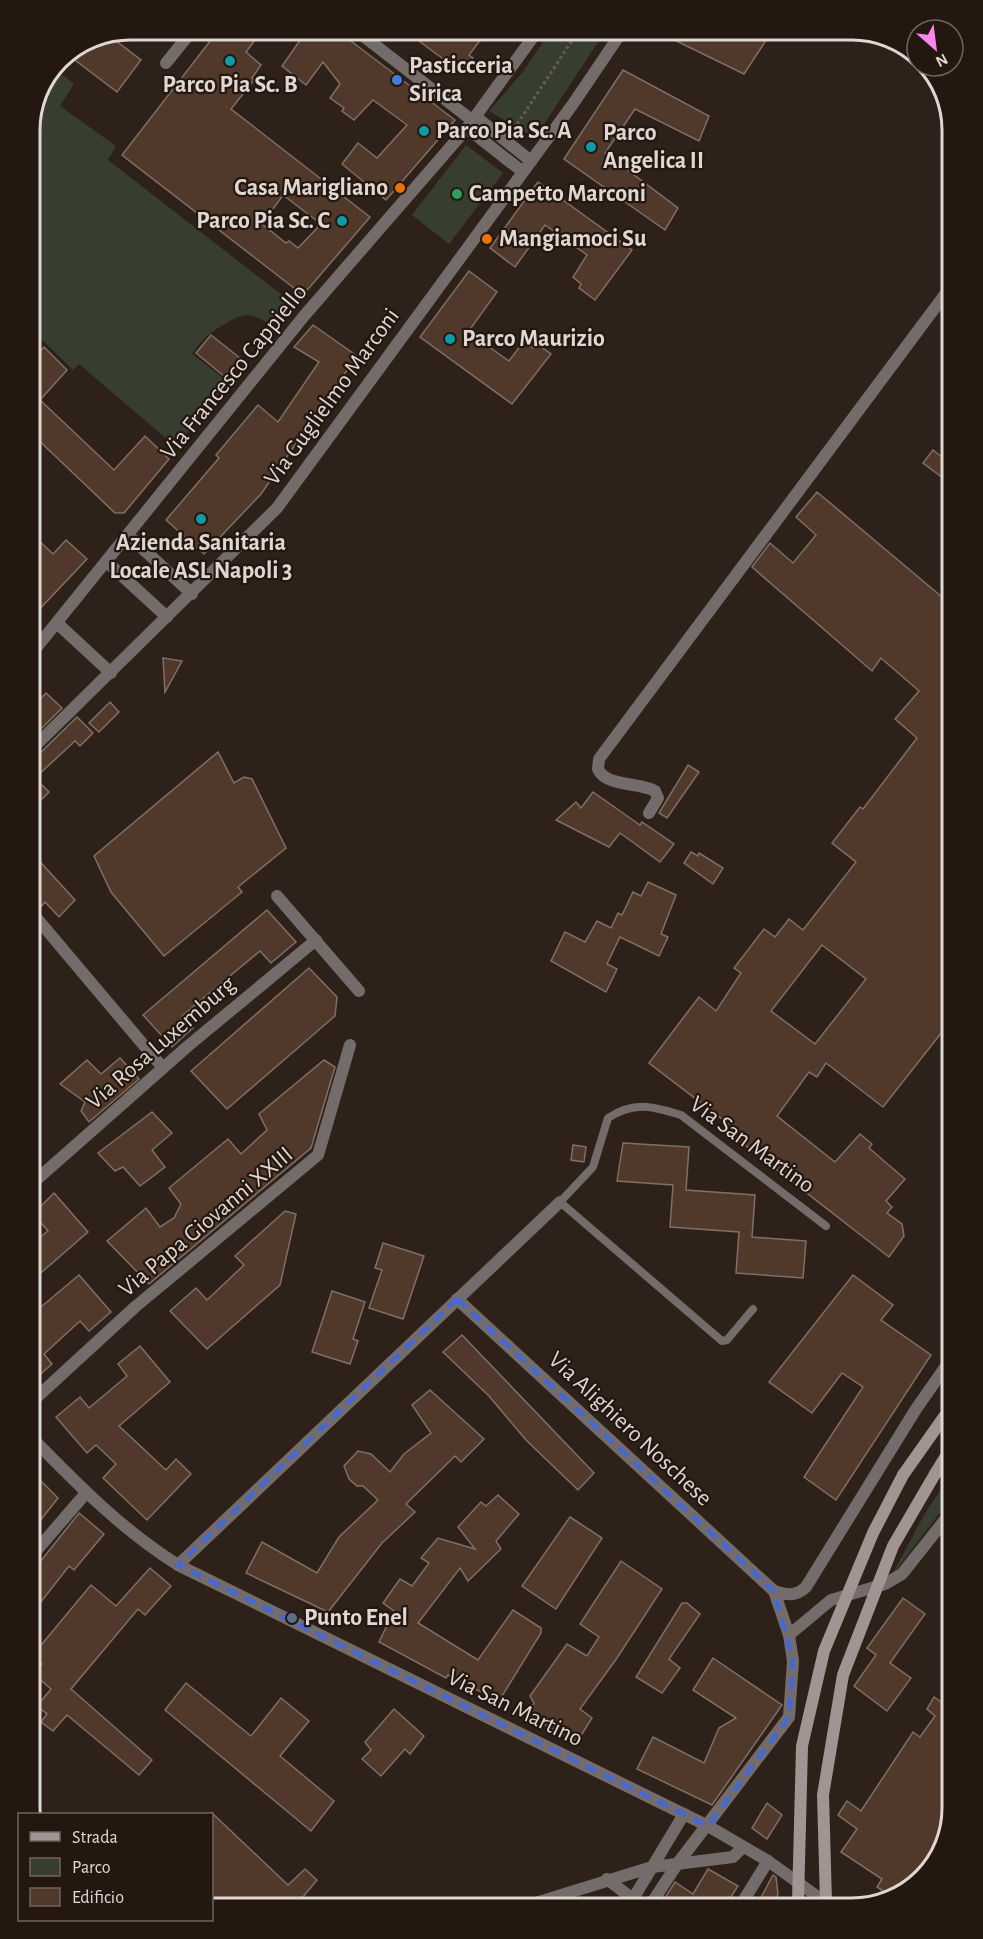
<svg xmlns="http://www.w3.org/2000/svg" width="983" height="1939" font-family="'Alegreya Sans',sans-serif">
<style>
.green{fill:#373d2f}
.building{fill:#50392b;stroke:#7f6f66;stroke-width:1.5;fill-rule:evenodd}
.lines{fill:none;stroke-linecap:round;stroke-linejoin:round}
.path{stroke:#675c55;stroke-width:3;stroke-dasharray:3 3;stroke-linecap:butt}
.service{stroke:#746b6b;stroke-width:8}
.pedestrian{stroke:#746b6b;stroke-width:12}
.minor{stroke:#746b6b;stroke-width:12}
.secondary{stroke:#a19493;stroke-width:12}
.secondary-bridge{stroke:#a19493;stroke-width:12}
.marked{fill:none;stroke:#4469d7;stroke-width:4.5;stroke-dasharray:12 8;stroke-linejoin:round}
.culture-dot{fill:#0f9aa8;stroke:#231710;stroke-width:2}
.shop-dot{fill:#3f7fe0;stroke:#231710;stroke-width:2}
.food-dot{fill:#e8710a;stroke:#231710;stroke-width:2}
.leisure-dot{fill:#2e9e5b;stroke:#231710;stroke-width:2}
.service-dot{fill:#5c6f8a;stroke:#231710;stroke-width:2}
.labels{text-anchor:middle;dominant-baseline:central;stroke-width:4.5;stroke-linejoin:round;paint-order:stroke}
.poi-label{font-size:24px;font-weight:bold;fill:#e0d7d2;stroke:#231710;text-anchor:start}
.street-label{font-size:24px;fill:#e0d7d2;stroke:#231710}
.rim{fill:none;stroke:#e0d7d2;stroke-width:3}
</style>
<rect width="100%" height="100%" fill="#2d2119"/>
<!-- green -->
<g class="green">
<polygon points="549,33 604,33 535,138 489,111 522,73"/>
<path d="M 55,69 L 74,84 L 60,106 L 116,146 L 108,160 L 291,302 L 272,326 C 247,309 242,314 218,328 C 206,336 200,342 192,354 L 228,382 L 176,447 L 79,364 L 73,370 L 31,329 L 30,124 Z"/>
<polygon points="466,145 503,173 449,244 412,215"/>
<polygon points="952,1473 952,1497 891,1577 925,1513"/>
</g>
<!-- building -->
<g class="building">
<polygon points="742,31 772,31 744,74 658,32 722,32 738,38"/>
<polygon points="444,34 485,34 469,55 473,58 462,73 411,35"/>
<polygon points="343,35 455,120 386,200 342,164 358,143 377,158 407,125 373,100 354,120 342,111 344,108 330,98 340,84 323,62 306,85 282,66 303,36"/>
<path d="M 214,36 L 258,36 L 246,52 L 261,65 L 252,78 L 254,80 L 231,109 L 370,217 L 303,295 L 122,155 ZM 283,195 L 321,224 L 298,248 L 289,241 L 286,243 L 262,224 Z"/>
<polygon points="111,37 141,60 117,92 67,54 92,38"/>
<polygon points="623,70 709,116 699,141 635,109 605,153 678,208 665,230 564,159"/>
<polygon points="538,182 632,250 595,300 579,288 581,284 573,277 587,255 545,225 515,267 490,248"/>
<polygon points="469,271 497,292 468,332 509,361 524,341 533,348 537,344 551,354 512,404 420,337"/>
<polygon points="313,325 357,356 261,494 204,554 166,520 219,458 216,455 258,405 278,422 319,362 294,347"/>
<polygon points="211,335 240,358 225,377 196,353"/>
<polygon points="44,347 67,370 40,400 114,470 145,436 169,459 124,513 115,513 32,434 31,361"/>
<polygon points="933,450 947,461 947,481 923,463"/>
<path d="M 817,492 L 948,602 L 950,1038 L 942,1032 L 883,1107 L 826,1063 L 817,1077 L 809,1072 L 777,1116 L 835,1162 L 860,1134 L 872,1144 L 869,1148 L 905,1179 L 886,1201 L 892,1207 L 887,1213 L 902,1224 L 904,1236 L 889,1257 L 727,1131 L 731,1126 L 649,1063 L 699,997 L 716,1011 L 741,973 L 734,968 L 764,929 L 775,937 L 789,919 L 803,930 L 856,862 L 832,843 L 860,807 L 863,809 L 917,738 L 895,719 L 919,691 L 881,658 L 872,671 L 752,567 L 770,543 L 793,563 L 816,535 L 796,517 ZM 822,945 L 866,979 L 815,1044 L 771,1011 Z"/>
<polygon points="32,534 53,554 66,540 87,559 32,617"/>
<polygon points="163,658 182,661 165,692"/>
<polygon points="46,693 62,708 33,737 33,707"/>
<polygon points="110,702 119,712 99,732 89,723"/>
<polygon points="77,717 93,733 80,746 75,741 35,778 49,792 33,808 33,756 39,754"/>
<polygon points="218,752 234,783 244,777 252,779 286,848 238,887 242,892 164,956 111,892 94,856"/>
<polygon points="688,765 699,772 667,818 659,813"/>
<polygon points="593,792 640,825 642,822 674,844 660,862 620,833 609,847 556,820 576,802 581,808"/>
<polygon points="691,852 698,856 699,853 723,868 713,884 684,863"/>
<polygon points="33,854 75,900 59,917 45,902 39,909 34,907"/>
<polygon points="648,882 676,895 661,934 668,937 659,956 620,937 607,964 617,969 606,992 551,961 565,932 585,942 597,921 611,928 618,913 622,915 633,892 641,896"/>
<polygon points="267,910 296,942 271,963 260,951 182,1016 193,1028 172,1047 143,1015"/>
<polygon points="309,968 337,997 335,1016 227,1109 191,1071"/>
<polygon points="120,1058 139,1079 89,1122 81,1111 85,1102 60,1084 87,1060 101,1074"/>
<polygon points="324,1060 335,1067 311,1148 149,1284 107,1241 146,1208 160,1227 174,1218 181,1204 169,1188 228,1139 241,1154 267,1130 259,1114"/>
<polygon points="152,1112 172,1133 152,1150 165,1167 140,1186 123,1167 115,1171 98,1153"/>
<polygon points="623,1143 689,1147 686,1190 755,1195 752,1237 806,1241 803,1278 736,1273 739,1232 670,1227 673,1185 617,1181"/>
<polygon points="573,1145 586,1147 584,1162 571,1160"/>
<polygon points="54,1193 88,1232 35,1278 35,1241 48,1231 35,1216 35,1212"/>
<polygon points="285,1211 296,1214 280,1285 207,1349 170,1311 196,1288 207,1300 244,1265 235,1256"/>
<polygon points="383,1243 424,1256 403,1319 369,1308 382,1270 375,1268"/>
<polygon points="79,1275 111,1312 89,1331 80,1321 44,1354 52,1364 36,1378 35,1312"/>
<polygon points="853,1275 893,1305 881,1320 931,1355 836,1500 804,1477 863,1387 842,1373 812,1413 769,1382"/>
<polygon points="332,1291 365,1302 353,1339 358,1341 350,1364 312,1352"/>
<polygon points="462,1335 594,1473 578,1490 526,1440 489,1396 443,1352"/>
<polygon points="140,1346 170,1382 119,1426 166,1470 176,1459 191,1474 147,1520 103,1478 116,1464 96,1445 87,1453 56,1417 80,1397 89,1408 127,1376 118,1364"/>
<polygon points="430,1390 484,1439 461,1462 455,1456 406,1504 415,1512 382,1543 328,1612 246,1573 262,1542 317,1573 339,1537 378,1500 363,1486 357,1486 349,1479 344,1466 358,1451 371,1454 390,1472 404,1454 431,1433 412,1405"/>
<polygon points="36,1476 58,1498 36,1526"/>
<polygon points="498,1495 519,1514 496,1541 501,1549 468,1581 460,1568 418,1623 478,1660 513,1610 541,1628 541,1633 499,1701 448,1675 446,1678 379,1642 394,1611 383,1603 400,1579 412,1586 429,1563 421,1558 438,1538 475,1549 458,1527 481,1502 486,1506"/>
<polygon points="79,1513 104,1534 74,1570 69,1566 37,1607 36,1567"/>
<polygon points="570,1517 602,1538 556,1609 522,1586"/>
<polygon points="621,1561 662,1589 617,1658 580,1709 592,1718 577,1742 528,1716 534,1703 530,1696 567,1644 587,1656 599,1637 580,1624"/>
<polygon points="150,1568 171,1586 145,1615 138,1609 71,1689 152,1760 139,1775 67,1715 53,1731 41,1722 47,1714 37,1706 51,1689 37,1677 37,1672 42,1664 37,1660 37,1650 91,1585 116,1606"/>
<polygon points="903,1598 925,1614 890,1663 911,1678 887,1711 854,1686 876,1655 867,1648"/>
<polygon points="682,1603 687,1603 700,1614 669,1659 680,1668 662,1693 636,1677"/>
<polygon points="713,1658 782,1705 712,1805 637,1769 653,1737 704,1763 719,1728 736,1718 693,1690"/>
<polygon points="186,1683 251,1736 281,1698 309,1721 280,1756 334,1801 311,1831 165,1710"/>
<polygon points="952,1689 953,1809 936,1865 894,1898 877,1887 882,1879 841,1852 857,1829 838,1815 847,1801 861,1811 913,1732 920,1737 935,1716 927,1709 934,1697 943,1703"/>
<polygon points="394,1709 424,1736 410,1754 405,1749 381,1776 362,1759 371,1750 365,1742"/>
<polygon points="767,1803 782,1815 767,1839 752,1828"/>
<polygon points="212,1813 288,1885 305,1869 317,1880 302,1898 311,1907 223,1908 212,1897"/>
<polygon points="708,1869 738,1886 727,1903 661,1904 675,1882 693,1894"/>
<polygon points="773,1875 776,1877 778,1894 775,1903 758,1903"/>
</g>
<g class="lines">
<!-- path -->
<polyline class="path" points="514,129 577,33"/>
<!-- service -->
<path class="service" d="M 753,1309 L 727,1340 L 722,1341 L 560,1202 L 593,1167 L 608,1118 C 634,1101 652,1106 681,1115 L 826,1226"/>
<!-- pedestrian -->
<polyline class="pedestrian" points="34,915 163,1068"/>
<!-- minor -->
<g class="minor">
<polyline points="362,35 473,121"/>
<polyline points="166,63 187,37"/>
<polyline points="476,117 531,161"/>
<polyline points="467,128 523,172"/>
<polyline points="129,536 192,594"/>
<polyline points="107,562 167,617"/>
<polyline points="58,624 111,673"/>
<polyline points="32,653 304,316 467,128 536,33"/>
<polyline points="33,748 277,508 573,104 621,33"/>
<path d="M 649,813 L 658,798 L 655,791 C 639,782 606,787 598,769 L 599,759 L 946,293"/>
<polyline points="277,896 359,991"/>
<polyline points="35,1181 188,1046 316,940"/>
<polyline points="457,1299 774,1591 789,1635 793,1661 789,1717 678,1863 651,1904"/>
<polyline points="36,1398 135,1307 318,1155 350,1045"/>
<path d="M 36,1442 C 80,1487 124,1531 178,1565 L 708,1826 L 768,1861 L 825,1902"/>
<polyline points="36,1551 86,1493"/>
<polyline points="178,1565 560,1202"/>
<path d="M 774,1591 C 787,1595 795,1597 806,1587 L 916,1409 L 951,1359"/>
<polyline points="789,1635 831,1600 885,1584 902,1574 952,1511"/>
<polyline points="607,1879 633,1899"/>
<polyline points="742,1903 768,1861"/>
<polyline points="630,1904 684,1814"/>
<polyline points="529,1905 652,1867 733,1857 743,1847"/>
</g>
<!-- secondary -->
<g class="secondary">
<polyline points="935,1474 951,1448"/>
<polyline points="903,1475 951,1407"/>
</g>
<!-- secondary-bridge -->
<g class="secondary-bridge">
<polyline points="798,1902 802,1746 824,1651 873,1533 903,1475"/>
<polyline points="826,1902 823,1795 843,1675 893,1546 935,1474"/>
</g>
</g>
<!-- marked area -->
<path class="marked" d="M 457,1299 L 774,1591 L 793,1661 L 789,1717 L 708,1826 L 178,1565 Z"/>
<!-- markers -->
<g class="culture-dot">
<circle cx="230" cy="61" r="6"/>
<circle cx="424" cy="131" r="6"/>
<circle cx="591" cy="147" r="6"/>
<circle cx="342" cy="221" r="6"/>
<circle cx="450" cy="339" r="6"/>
<circle cx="201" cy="519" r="6"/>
</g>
<circle class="shop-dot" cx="397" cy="80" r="6"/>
<g class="food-dot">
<circle cx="400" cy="188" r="6"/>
<circle cx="487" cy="239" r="6"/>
</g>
<circle class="leisure-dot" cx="457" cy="194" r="6"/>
<circle class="service-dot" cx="292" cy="1618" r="6"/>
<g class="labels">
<!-- poi labels -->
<g class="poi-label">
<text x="409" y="66">Pasticceria<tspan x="409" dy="28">Sirica</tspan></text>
<text x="230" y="85" text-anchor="middle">Parco Pia Sc. B</text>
<text x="436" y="131">Parco Pia Sc. A</text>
<text x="603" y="133">Parco<tspan x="603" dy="28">Angelica II</tspan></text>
<text x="388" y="188" text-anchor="end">Casa Marigliano</text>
<text x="469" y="194">Campetto Marconi</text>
<text x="330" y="221" text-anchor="end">Parco Pia Sc. C</text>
<text x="499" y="239">Mangiamoci Su</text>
<text x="462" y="339">Parco Maurizio</text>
<text x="201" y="543" text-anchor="middle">Azienda Sanitaria<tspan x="201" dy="28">Locale ASL Napoli 3</tspan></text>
<text x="304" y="1618">Punto Enel</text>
</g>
<!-- street labels -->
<g class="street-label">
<text transform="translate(234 372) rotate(-51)">Via Francesco Cappiello</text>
<text transform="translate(332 397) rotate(-54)">Via Guglielmo Marconi</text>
<text transform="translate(161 1043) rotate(-41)">Via Rosa Luxemburg</text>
<text transform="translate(752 1145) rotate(36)">Via San Martino</text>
<text transform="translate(206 1222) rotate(-40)">Via Papa Giovanni XXIII</text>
<text transform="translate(630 1429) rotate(43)">Via Alighiero Noschese</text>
<text transform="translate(515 1708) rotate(26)">Via San Martino</text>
</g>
</g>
<!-- crop -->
<path d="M0 0H983V1939H0ZM130 40H852A90 90 0 0 1 942 130V1808A90 90 0 0 1 852 1898H130A90 90 0 0 1 40 1808V130A90 90 0 0 1 130 40Z" fill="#231710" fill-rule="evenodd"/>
<path class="rim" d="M130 40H852A90 90 0 0 1 942 130V1808A90 90 0 0 1 852 1898H130A90 90 0 0 1 40 1808V130A90 90 0 0 1 130 40Z"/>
<!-- legend -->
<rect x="18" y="1813" width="195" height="108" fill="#231710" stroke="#6f645e" stroke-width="1.5"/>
<rect x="30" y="1832" width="30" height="9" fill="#a19493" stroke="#6f645e" stroke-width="1.5"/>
<text x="72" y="1843" font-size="18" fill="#e0d7d2">Strada</text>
<rect x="30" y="1858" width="30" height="18" fill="#373d2f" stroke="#6f645e" stroke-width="1.5"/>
<text x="72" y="1873" font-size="18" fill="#e0d7d2">Parco</text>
<rect x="30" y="1888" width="30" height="18" fill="#50392b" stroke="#6f645e" stroke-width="1.5"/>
<text x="72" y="1903" font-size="18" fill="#e0d7d2">Edificio</text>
<!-- north arrow -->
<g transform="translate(935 48) rotate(152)"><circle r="28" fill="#231710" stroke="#6f645e" stroke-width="1.5"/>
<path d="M0-4.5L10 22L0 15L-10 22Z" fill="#f987e9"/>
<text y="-9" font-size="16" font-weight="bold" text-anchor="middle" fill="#e0d7d2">N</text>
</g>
</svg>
